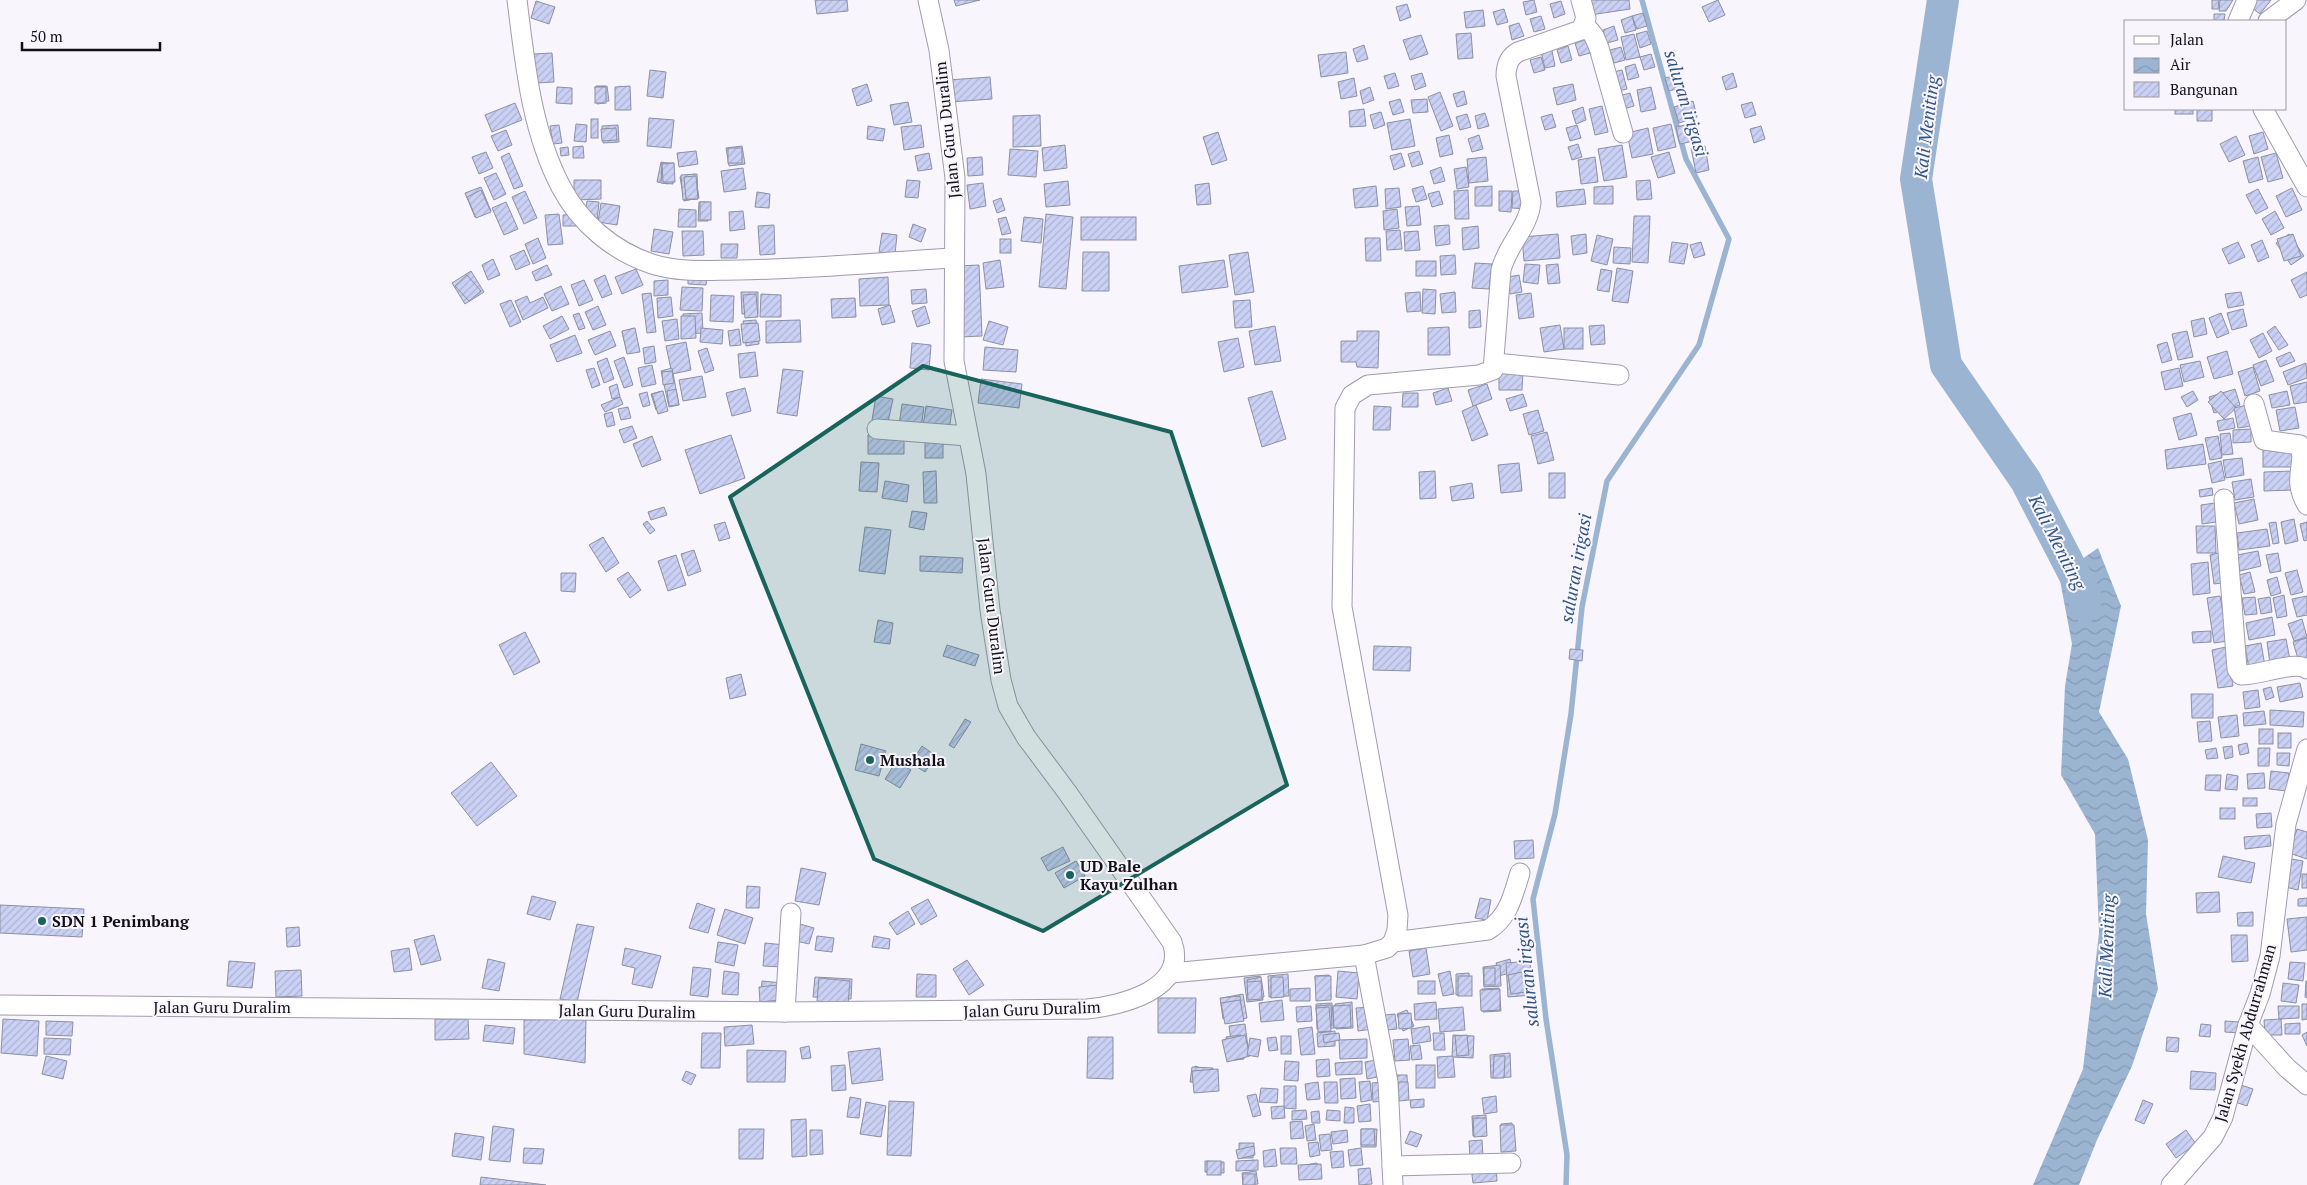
<svg xmlns="http://www.w3.org/2000/svg" width="2307" height="1185" font-family="'PT Serif',serif">
<style>
.water{fill:url(#water-waves)}
.lines{fill:none;stroke-linecap:round;stroke-linejoin:round}
.stream{stroke:#9bb4d2;stroke-width:5.5}
.river{stroke:#9bb4d2;stroke-width:32}
.building{fill:url(#building-hatch);stroke:#8c90a2}
.street-casing{stroke:#a19bae;stroke-width:21}
.street{stroke:#fff;stroke-width:19}
.marked{fill:#18645c;fill-opacity:0.2;stroke:#18645c;stroke-width:4;stroke-linejoin:round}
.poi-dot{fill:#18645c;stroke:#f8f5fd;stroke-width:2}
.labels{text-anchor:middle;dominant-baseline:central;stroke-width:4;stroke-linejoin:round;paint-order:stroke}
.street-label{font-size:16px;fill:#121017;stroke:#f8f5fd}
.poi-label{font-size:16px;font-weight:bold;fill:#121017;stroke:#f8f5fd;text-anchor:start}
.water-label{font-size:18px;font-style:italic;fill:#325580;stroke:#f8f5fd}
</style>
<defs>
<pattern id="water-waves" width="16" height="10" patternUnits="userSpaceOnUse" patternTransform="scale(1.25)"><rect width="16" height="10" fill="#9bb4d2"/><path d="M0 5q4-4 8 0t8 0" fill="none" stroke="#849ab4"/></pattern>
<pattern id="building-hatch" width="6" height="6" patternUnits="userSpaceOnUse" patternTransform="scale(1.25)"><rect width="6" height="6" fill="#cad1f5"/><path d="M-1 1l2-2M0 6l6-6M5 7l2-2" fill="none" stroke="#acb2d1"/></pattern>
</defs>
<rect width="100%" height="100%" fill="#f8f5fd"/>
<!-- water -->
<polygon class="water" points="2098,548 2121,606 2099,712 2128,759 2148,840 2146,914 2158,989 2132,1066 2097,1140 2079,1185 2033,1185 2083,1069 2099,933 2095,834 2061,775 2065,686 2072,644 2059,575"/>
<g class="lines">
<!-- stream -->
<polyline class="stream" points="1566,1185 1567,1155 1546,1019 1533,899 1555,814 1571,714 1582,607 1607,481 1699,345 1729,239 1686,159 1642,0"/>
<!-- river -->
<polyline class="river" points="1943,0 1916,179 1946,365 2026,481 2086,597 2085,606"/>
</g>
<!-- building -->
<g class="building">
<polygon points="815,0 847,0 848,11 817,14"/>
<polygon points="954,0 980,0 956,6"/>
<polygon points="1534,0 1537,12 1526,15 1523,2"/>
<polygon points="1588,0 1629,0 1630,9 1590,15"/>
<polygon points="1718,0 1725,15 1709,22 1702,7"/>
<polygon points="2212,0 2219,0 2218,9 2212,9"/>
<polygon points="2220,0 2233,0 2226,11 2219,11"/>
<polygon points="2250,0 2271,0 2260,14 2247,4"/>
<polygon points="536,1 555,7 549,24 531,18"/>
<polygon points="1561,1 1565,14 1554,18 1550,4"/>
<polygon points="1407,4 1411,17 1400,21 1396,7"/>
<polygon points="1504,9 1508,22 1497,25 1493,12"/>
<polygon points="1483,10 1485,26 1466,28 1464,12"/>
<polygon points="1643,13 1647,26 1637,29 1632,16"/>
<polygon points="2214,14 2225,14 2224,21 2214,21"/>
<polygon points="1541,16 1545,29 1534,32 1530,19"/>
<polygon points="1632,16 1636,30 1625,33 1621,20"/>
<polygon points="1519,23 1524,36 1512,40 1509,26"/>
<polygon points="1614,26 1618,40 1607,43 1603,30"/>
<polygon points="1647,31 1651,44 1640,48 1636,34"/>
<polygon points="1471,33 1473,58 1458,59 1456,34"/>
<polygon points="1634,34 1640,57 1626,60 1621,37"/>
<polygon points="1421,35 1428,54 1410,60 1403,40"/>
<polygon points="1586,40 1590,53 1579,56 1575,43"/>
<polygon points="1364,45 1368,59 1357,62 1353,49"/>
<polygon points="1551,46 1555,66 1545,68 1540,48"/>
<polygon points="1568,46 1572,60 1561,63 1557,50"/>
<polygon points="1621,47 1625,60 1614,63 1610,50"/>
<polygon points="1346,52 1348,73 1321,77 1318,55"/>
<polygon points="552,53 554,82 536,83 534,54"/>
<polygon points="1651,54 1655,67 1644,70 1640,57"/>
<polygon points="1541,57 1545,70 1534,73 1530,60"/>
<polygon points="1635,64 1639,77 1628,80 1625,67"/>
<polygon points="650,70 666,72 663,98 647,96"/>
<polygon points="1622,70 1627,89 1614,92 1609,73"/>
<polygon points="1395,73 1399,86 1388,89 1384,76"/>
<polygon points="1422,73 1426,86 1415,90 1411,76"/>
<polygon points="1733,73 1737,87 1726,90 1722,77"/>
<polygon points="1676,75 1680,88 1669,91 1665,78"/>
<polygon points="990,77 992,99 950,102 948,80"/>
<polygon points="1354,78 1357,96 1341,99 1338,82"/>
<polygon points="867,84 872,101 857,106 852,89"/>
<polygon points="1573,84 1576,100 1557,105 1553,88"/>
<polygon points="596,86 605,86 605,103 597,104"/>
<polygon points="607,86 609,101 597,102 595,87"/>
<polygon points="620,86 629,89 625,100 616,97"/>
<polygon points="630,86 631,110 615,110 615,87"/>
<polygon points="557,87 572,88 572,104 556,103"/>
<rect x="595" y="87" width="11" height="16"/>
<polygon points="1370,87 1374,100 1363,104 1360,91"/>
<polygon points="1651,87 1656,109 1641,112 1637,90"/>
<polygon points="1464,91 1467,104 1457,107 1453,94"/>
<polygon points="1440,92 1453,126 1441,131 1428,97"/>
<polygon points="1630,93 1634,106 1623,109 1619,96"/>
<polygon points="1400,99 1404,112 1393,115 1389,102"/>
<polygon points="1427,99 1428,112 1413,113 1411,100"/>
<polygon points="1693,101 1697,117 1679,123 1674,107"/>
<polygon points="908,102 912,122 894,125 890,105"/>
<polygon points="1752,102 1756,115 1745,118 1741,105"/>
<polygon points="515,103 522,120 492,132 485,115"/>
<polygon points="1602,106 1608,132 1595,135 1589,109"/>
<polygon points="1583,107 1586,120 1576,124 1572,111"/>
<polygon points="1364,109 1366,126 1350,127 1349,111"/>
<rect x="2175" y="109" width="18" height="5"/>
<polygon points="2197,109 2212,110 2212,121 2197,121"/>
<polygon points="1381,112 1385,125 1374,129 1370,115"/>
<polygon points="1485,113 1489,126 1478,129 1475,116"/>
<polygon points="1467,114 1471,127 1460,130 1456,117"/>
<polygon points="1552,114 1556,127 1545,130 1541,117"/>
<polygon points="1040,115 1041,146 1013,147 1013,116"/>
<polygon points="649,118 674,120 671,148 647,146"/>
<rect x="591" y="119" width="7" height="19"/>
<polygon points="1410,119 1415,146 1392,150 1387,123"/>
<polygon points="1694,123 1698,140 1680,144 1676,127"/>
<polygon points="576,124 587,125 586,142 574,141"/>
<polygon points="1671,124 1676,147 1658,151 1653,128"/>
<polygon points="559,125 562,143 553,144 550,126"/>
<polygon points="618,125 619,142 603,143 602,126"/>
<polygon points="921,125 924,147 904,150 901,127"/>
<polygon points="1577,125 1581,138 1570,141 1566,128"/>
<polygon points="868,126 885,129 883,141 867,139"/>
<polygon points="1761,126 1765,139 1754,143 1750,129"/>
<polygon points="616,128 617,140 602,141 601,129"/>
<polygon points="1648,128 1653,154 1632,158 1627,133"/>
<polygon points="506,130 512,145 498,151 491,136"/>
<polygon points="1218,132 1227,160 1212,165 1203,137"/>
<polygon points="2263,132 2268,149 2254,154 2249,136"/>
<polygon points="1449,135 1453,154 1440,157 1436,138"/>
<polygon points="1479,135 1483,149 1472,152 1468,139"/>
<polygon points="2236,136 2245,155 2229,162 2220,144"/>
<polygon points="1578,144 1582,157 1572,160 1568,147"/>
<polygon points="1065,145 1067,168 1044,171 1042,148"/>
<polygon points="1622,145 1627,177 1604,181 1598,149"/>
<polygon points="583,146 584,158 573,158 573,147"/>
<polygon points="742,146 745,164 729,166 726,148"/>
<polygon points="1705,146 1709,170 1696,173 1691,148"/>
<polygon points="568,147 569,155 561,156 560,148"/>
<rect x="728" y="148" width="14" height="15"/>
<polygon points="1010,149 1038,151 1036,177 1008,175"/>
<polygon points="696,151 698,164 679,167 677,153"/>
<polygon points="1419,151 1423,164 1412,167 1408,154"/>
<polygon points="486,152 493,168 479,174 472,157"/>
<polygon points="1669,152 1675,173 1658,178 1651,157"/>
<polygon points="509,153 523,186 514,189 501,157"/>
<polygon points="929,153 932,169 918,171 915,156"/>
<polygon points="1401,153 1405,166 1394,170 1390,156"/>
<polygon points="2276,153 2283,178 2268,182 2261,157"/>
<polygon points="982,157 983,175 968,176 967,158"/>
<polygon points="1486,157 1488,181 1469,183 1467,159"/>
<polygon points="1595,157 1598,182 1581,184 1578,160"/>
<polygon points="2258,157 2263,179 2249,183 2243,161"/>
<polygon points="661,162 672,164 668,184 657,182"/>
<polygon points="662,163 674,163 673,184 661,183"/>
<polygon points="674,163 675,182 663,182 662,164"/>
<polygon points="1441,167 1445,181 1434,184 1430,171"/>
<polygon points="1466,167 1469,187 1457,189 1454,169"/>
<polygon points="743,168 746,189 724,192 721,171"/>
<polygon points="496,173 506,194 494,200 484,178"/>
<polygon points="695,174 699,198 684,201 680,177"/>
<polygon points="697,174 698,199 683,200 681,175"/>
<polygon points="696,176 698,199 686,199 684,177"/>
<polygon points="574,180 601,180 601,199 574,200"/>
<polygon points="907,180 920,181 918,198 905,197"/>
<polygon points="1650,180 1652,199 1637,200 1636,181"/>
<polygon points="1068,181 1070,205 1046,207 1044,184"/>
<polygon points="983,183 986,206 970,209 967,185"/>
<polygon points="1209,183 1211,204 1197,205 1195,185"/>
<polygon points="1376,186 1378,206 1355,208 1353,189"/>
<polygon points="1423,186 1427,199 1416,202 1412,189"/>
<polygon points="1492,186 1492,206 1475,206 1475,187"/>
<polygon points="1613,186 1613,204 1594,204 1594,187"/>
<polygon points="481,187 491,211 475,217 465,193"/>
<polygon points="1399,188 1401,207 1386,209 1385,189"/>
<polygon points="2292,188 2302,210 2286,217 2276,196"/>
<polygon points="1584,189 1586,204 1557,207 1556,192"/>
<polygon points="2258,189 2268,208 2256,214 2246,195"/>
<polygon points="481,190 491,212 476,218 467,197"/>
<polygon points="1468,190 1469,219 1455,219 1454,191"/>
<polygon points="525,191 537,218 524,224 512,197"/>
<polygon points="1439,191 1443,204 1432,207 1428,194"/>
<polygon points="1499,191 1512,191 1511,212 1499,211"/>
<polygon points="1513,191 1528,191 1527,209 1512,208"/>
<polygon points="757,192 770,194 769,208 755,207"/>
<polygon points="1001,198 1005,210 997,213 993,201"/>
<polygon points="587,201 599,202 597,221 584,219"/>
<polygon points="506,202 518,229 504,235 492,208"/>
<polygon points="699,202 709,202 708,221 698,221"/>
<rect x="700" y="202" width="11" height="18"/>
<polygon points="601,203 620,206 617,225 598,222"/>
<polygon points="1419,206 1421,225 1407,226 1405,207"/>
<polygon points="679,209 696,210 696,227 678,227"/>
<polygon points="1397,209 1399,228 1384,230 1383,211"/>
<polygon points="743,211 745,229 730,231 729,212"/>
<polygon points="2275,211 2284,228 2271,235 2262,219"/>
<polygon points="559,214 563,244 548,245 545,215"/>
<polygon points="577,214 577,226 563,226 563,215"/>
<polygon points="1046,214 1073,217 1066,289 1039,287"/>
<polygon points="1634,216 1650,216 1648,263 1632,262"/>
<polygon points="1006,217 1011,233 1002,235 998,219"/>
<polygon points="1024,217 1043,219 1041,243 1021,241"/>
<rect x="1081" y="217" width="55" height="23"/>
<polygon points="913,224 926,229 921,242 909,237"/>
<polygon points="774,225 775,254 760,255 758,226"/>
<polygon points="1449,225 1450,244 1436,246 1434,226"/>
<polygon points="1478,226 1479,248 1463,250 1462,228"/>
<polygon points="654,229 673,232 669,254 651,251"/>
<polygon points="1400,230 1402,249 1387,250 1386,231"/>
<polygon points="682,231 703,231 704,255 683,256"/>
<polygon points="1418,231 1420,250 1405,251 1404,232"/>
<polygon points="882,233 897,235 895,254 879,252"/>
<polygon points="1558,234 1560,258 1524,261 1522,237"/>
<polygon points="1586,234 1587,253 1573,255 1571,236"/>
<polygon points="2289,234 2304,256 2291,265 2276,243"/>
<polygon points="2293,234 2301,256 2284,261 2277,239"/>
<polygon points="1597,235 1613,239 1607,265 1591,261"/>
<polygon points="538,238 546,258 533,264 525,244"/>
<polygon points="1365,238 1380,238 1381,261 1366,261"/>
<rect x="1000" y="239" width="11" height="14"/>
<polygon points="2262,240 2269,257 2258,262 2251,245"/>
<polygon points="1672,242 1688,244 1684,264 1669,262"/>
<polygon points="1701,242 1705,255 1694,258 1690,245"/>
<polygon points="2238,242 2245,257 2229,264 2222,249"/>
<polygon points="721,244 738,244 737,258 721,258"/>
<polygon points="1614,247 1631,248 1630,264 1613,263"/>
<polygon points="524,250 530,264 516,270 510,256"/>
<polygon points="1083,252 1109,252 1109,291 1082,291"/>
<polygon points="1248,252 1254,292 1235,295 1229,255"/>
<polygon points="1455,255 1456,274 1441,275 1440,256"/>
<polygon points="493,259 500,275 488,280 482,265"/>
<polygon points="1000,260 1004,287 986,289 983,263"/>
<polygon points="1224,260 1228,287 1182,293 1179,266"/>
<rect x="1416" y="261" width="20" height="15"/>
<polygon points="1475,263 1492,264 1489,289 1472,288"/>
<polygon points="1525,264 1540,265 1538,284 1523,282"/>
<polygon points="1558,264 1560,283 1548,284 1546,265"/>
<polygon points="547,265 552,275 536,281 532,272"/>
<polygon points="979,265 982,336 960,337 957,266"/>
<polygon points="1617,268 1633,271 1628,303 1612,301"/>
<polygon points="636,269 643,285 622,294 615,277"/>
<polygon points="1601,269 1612,271 1609,292 1597,290"/>
<polygon points="471,271 484,292 465,304 452,283"/>
<polygon points="2307,272 2307,295 2300,298 2291,280"/>
<polygon points="688,274 707,276 706,285 688,284"/>
<polygon points="467,275 481,291 469,301 455,286"/>
<polygon points="605,275 612,294 602,298 594,280"/>
<polygon points="1519,275 1522,292 1510,294 1508,277"/>
<polygon points="888,277 889,305 860,306 859,279"/>
<polygon points="584,280 593,300 579,306 571,285"/>
<polygon points="668,280 668,295 654,296 654,281"/>
<polygon points="561,286 569,304 552,311 544,294"/>
<polygon points="682,287 703,288 702,311 680,310"/>
<polygon points="926,289 927,303 912,304 911,290"/>
<polygon points="1423,289 1436,290 1435,314 1422,313"/>
<polygon points="741,292 758,292 758,314 742,314"/>
<polygon points="1420,292 1421,311 1407,312 1405,293"/>
<polygon points="1455,292 1456,312 1442,313 1440,294"/>
<polygon points="2241,292 2244,305 2228,308 2225,294"/>
<polygon points="651,293 656,332 647,333 642,294"/>
<polygon points="1531,293 1534,317 1519,319 1516,295"/>
<polygon points="756,294 758,317 745,318 743,295"/>
<polygon points="761,294 781,295 781,317 760,317"/>
<polygon points="711,295 734,296 733,322 710,321"/>
<polygon points="527,296 530,303 543,297 548,308 523,320 515,301"/>
<polygon points="671,297 673,316 658,318 657,298"/>
<polygon points="855,298 856,317 832,318 831,299"/>
<polygon points="511,300 521,322 510,327 500,304"/>
<polygon points="1250,300 1252,327 1235,328 1233,301"/>
<polygon points="890,305 895,322 882,325 878,309"/>
<polygon points="598,306 606,325 593,330 585,312"/>
<polygon points="925,306 930,323 917,327 912,311"/>
<polygon points="2243,309 2247,326 2232,330 2227,313"/>
<polygon points="1480,310 1481,327 1469,328 1469,311"/>
<polygon points="579,313 585,328 579,330 573,315"/>
<polygon points="702,313 703,333 684,334 683,314"/>
<polygon points="2221,313 2229,333 2217,338 2209,318"/>
<polygon points="562,316 569,329 550,339 543,326"/>
<polygon points="681,316 695,316 696,338 681,339"/>
<polygon points="2204,318 2207,334 2194,337 2191,321"/>
<polygon points="677,319 679,339 665,341 662,321"/>
<polygon points="756,320 759,344 746,346 743,321"/>
<polygon points="800,320 801,342 766,343 766,321"/>
<polygon points="989,321 1008,327 1003,345 983,340"/>
<polygon points="758,323 760,341 743,343 741,324"/>
<polygon points="1560,325 1564,349 1544,352 1540,328"/>
<polygon points="1604,325 1605,344 1591,345 1589,326"/>
<polygon points="1275,326 1281,361 1255,365 1249,331"/>
<polygon points="2275,326 2288,345 2279,350 2267,332"/>
<polygon points="1449,327 1450,355 1428,355 1428,328"/>
<polygon points="634,328 639,349 627,352 622,332"/>
<polygon points="635,328 640,352 627,354 622,331"/>
<polygon points="701,328 723,330 722,344 700,342"/>
<rect x="1564" y="328" width="19" height="21"/>
<polygon points="739,329 741,345 730,346 728,331"/>
<polygon points="610,331 616,346 595,355 588,340"/>
<polygon points="1357,331 1379,331 1378,368 1357,367 1356,362 1341,362 1341,341 1357,341"/>
<polygon points="2187,331 2193,357 2178,360 2172,334"/>
<polygon points="2263,333 2272,351 2259,358 2250,340"/>
<polygon points="575,335 582,353 557,362 550,345"/>
<polygon points="1238,338 1244,367 1224,372 1218,342"/>
<polygon points="686,342 691,370 672,374 666,346"/>
<polygon points="2167,342 2172,360 2162,363 2157,345"/>
<polygon points="912,343 931,345 929,370 910,368"/>
<polygon points="654,346 656,362 645,364 643,348"/>
<polygon points="985,347 1018,350 1016,372 983,370"/>
<polygon points="707,348 714,370 705,373 698,351"/>
<polygon points="2227,351 2233,374 2214,379 2207,357"/>
<polygon points="755,352 758,376 740,378 738,354"/>
<polygon points="2290,352 2295,361 2280,367 2276,358"/>
<polygon points="624,357 633,385 624,388 614,361"/>
<polygon points="607,358 614,379 604,383 597,362"/>
<polygon points="2266,360 2274,381 2261,386 2253,365"/>
<polygon points="2200,361 2204,377 2184,382 2180,365"/>
<polygon points="2306,363 2307,378 2288,385 2283,372"/>
<polygon points="652,365 656,384 642,387 638,368"/>
<polygon points="2253,367 2260,391 2245,396 2238,372"/>
<polygon points="594,368 600,385 592,388 586,370"/>
<polygon points="672,368 679,405 669,407 661,371"/>
<polygon points="2179,368 2183,386 2165,390 2161,372"/>
<polygon points="783,369 803,371 797,416 777,413"/>
<polygon points="672,371 674,383 663,385 662,372"/>
<polygon points="1499,371 1523,371 1522,390 1499,390"/>
<polygon points="702,376 706,397 683,401 679,380"/>
<polygon points="981,379 1022,384 1019,408 978,403"/>
<polygon points="2307,382 2307,402 2294,404 2290,386"/>
<polygon points="617,384 620,397 612,399 609,387"/>
<polygon points="1487,384 1492,399 1473,406 1468,390"/>
<polygon points="745,388 751,411 732,416 726,393"/>
<polygon points="1448,388 1452,401 1436,405 1433,393"/>
<polygon points="676,389 679,405 669,406 667,391"/>
<polygon points="2235,389 2240,405 2214,413 2209,397"/>
<polygon points="662,391 666,407 656,410 651,394"/>
<polygon points="663,391 668,411 658,414 652,394"/>
<polygon points="1272,391 1286,439 1262,447 1248,398"/>
<polygon points="2193,391 2198,400 2187,407 2181,397"/>
<polygon points="2221,391 2236,408 2224,419 2208,402"/>
<polygon points="2287,391 2290,405 2272,408 2269,395"/>
<polygon points="647,392 650,405 643,407 639,394"/>
<polygon points="1403,393 1418,393 1418,407 1402,407"/>
<polygon points="1523,394 1527,406 1510,411 1506,399"/>
<polygon points="876,396 893,399 888,422 872,420"/>
<polygon points="620,397 623,404 605,412 601,405"/>
<polygon points="902,404 924,407 921,428 899,425"/>
<polygon points="1476,405 1488,435 1472,441 1462,411"/>
<polygon points="2247,405 2251,426 2238,428 2234,408"/>
<polygon points="926,406 952,410 949,430 923,426"/>
<polygon points="1374,406 1391,407 1390,430 1373,430"/>
<polygon points="628,407 631,418 621,420 618,409"/>
<polygon points="2295,407 2299,428 2280,431 2276,410"/>
<polygon points="1538,410 1544,431 1529,435 1523,414"/>
<polygon points="612,412 615,425 607,427 604,414"/>
<polygon points="2191,413 2197,435 2179,440 2173,418"/>
<polygon points="2233,418 2235,428 2219,431 2217,421"/>
<polygon points="632,426 637,438 624,443 619,430"/>
<polygon points="2251,429 2251,442 2233,443 2233,430"/>
<polygon points="1547,432 1554,460 1538,464 1531,436"/>
<polygon points="2230,433 2233,454 2222,455 2220,434"/>
<polygon points="731,435 745,478 700,494 685,450"/>
<polygon points="868,435 904,436 904,454 868,454"/>
<polygon points="652,436 661,460 642,467 633,444"/>
<polygon points="2218,436 2222,458 2210,460 2205,438"/>
<rect x="925" y="441" width="18" height="17"/>
<polygon points="2203,444 2206,464 2167,469 2165,450"/>
<rect x="2263" y="449" width="30" height="18"/>
<polygon points="2242,458 2244,475 2226,478 2223,460"/>
<polygon points="2221,461 2225,480 2212,483 2208,464"/>
<polygon points="861,462 879,463 877,492 859,491"/>
<polygon points="1519,463 1522,491 1501,493 1498,465"/>
<polygon points="936,471 937,503 924,503 923,472"/>
<polygon points="1435,471 1436,498 1420,499 1419,472"/>
<polygon points="2294,471 2294,490 2264,491 2264,472"/>
<rect x="1549" y="473" width="16" height="25"/>
<polygon points="2251,479 2254,497 2235,500 2232,482"/>
<polygon points="885,481 909,485 907,502 882,498"/>
<polygon points="1472,483 1474,498 1452,501 1450,487"/>
<polygon points="2212,488 2213,495 2200,497 2199,490"/>
<polygon points="2254,499 2258,520 2239,524 2234,503"/>
<polygon points="2215,503 2216,522 2202,524 2201,505"/>
<polygon points="664,507 667,515 651,520 648,512"/>
<polygon points="912,511 927,513 924,530 909,527"/>
<polygon points="2294,519 2298,541 2285,544 2281,522"/>
<polygon points="647,521 655,530 650,534 643,524"/>
<polygon points="725,522 730,538 719,541 714,525"/>
<polygon points="2276,522 2279,543 2273,544 2269,523"/>
<polygon points="2307,522 2307,540 2304,541 2300,524"/>
<polygon points="2196,526 2215,526 2216,553 2197,553"/>
<polygon points="865,527 891,530 885,574 859,571"/>
<polygon points="2267,529 2270,546 2239,550 2237,533"/>
<polygon points="603,537 619,563 606,572 589,545"/>
<polygon points="694,550 701,571 688,576 681,554"/>
<polygon points="2258,551 2261,566 2240,571 2237,555"/>
<polygon points="2223,552 2228,582 2214,584 2210,555"/>
<polygon points="2278,553 2281,571 2270,573 2266,555"/>
<polygon points="676,555 686,585 668,591 658,561"/>
<polygon points="920,556 963,558 962,573 920,571"/>
<polygon points="2208,562 2210,593 2193,595 2191,564"/>
<polygon points="2297,570 2303,592 2291,595 2285,573"/>
<polygon points="628,572 641,590 630,598 617,579"/>
<polygon points="2250,572 2255,592 2244,594 2239,575"/>
<polygon points="561,573 576,573 575,592 561,591"/>
<polygon points="2277,577 2281,593 2271,596 2267,580"/>
<polygon points="2284,595 2287,616 2277,618 2273,598"/>
<polygon points="2220,596 2228,641 2214,643 2207,598"/>
<polygon points="2307,596 2307,615 2297,617 2292,599"/>
<polygon points="2255,597 2257,614 2245,615 2242,598"/>
<polygon points="2270,597 2272,612 2261,614 2258,599"/>
<polygon points="2272,617 2275,635 2249,640 2246,623"/>
<polygon points="2302,619 2307,637 2294,641 2288,624"/>
<polygon points="878,620 893,623 890,644 874,642"/>
<polygon points="2211,631 2211,642 2193,643 2192,632"/>
<polygon points="525,632 540,662 514,675 499,645"/>
<polygon points="2307,638 2307,660 2299,662 2293,642"/>
<polygon points="2286,639 2290,660 2270,664 2267,642"/>
<polygon points="2261,643 2265,666 2249,669 2245,646"/>
<polygon points="947,645 979,655 975,666 943,656"/>
<polygon points="1374,646 1411,647 1410,671 1373,670"/>
<polygon points="2226,647 2233,686 2218,688 2212,650"/>
<polygon points="1570,649 1583,650 1582,661 1569,659"/>
<polygon points="741,674 746,695 730,699 726,678"/>
<polygon points="2300,683 2303,697 2280,702 2277,687"/>
<polygon points="2271,687 2274,697 2266,700 2263,689"/>
<polygon points="2258,690 2260,707 2245,709 2243,692"/>
<polygon points="2191,694 2213,694 2213,718 2192,718"/>
<polygon points="2270,710 2304,712 2303,727 2270,725"/>
<polygon points="2264,711 2266,724 2244,726 2243,713"/>
<polygon points="2237,715 2239,736 2221,738 2218,717"/>
<polygon points="965,719 971,722 954,748 949,745"/>
<polygon points="2210,721 2212,741 2199,742 2197,722"/>
<rect x="2259" y="729" width="14" height="15"/>
<rect x="2278" y="733" width="13" height="15"/>
<polygon points="2247,743 2249,753 2240,755 2238,745"/>
<polygon points="861,744 886,751 879,776 855,770"/>
<polygon points="922,746 936,756 925,772 911,763"/>
<polygon points="2232,746 2233,757 2225,759 2223,747"/>
<polygon points="2216,748 2218,758 2207,759 2205,750"/>
<polygon points="2258,748 2270,748 2269,766 2258,766"/>
<polygon points="2277,753 2290,753 2289,766 2277,765"/>
<polygon points="491,762 517,796 477,826 451,793"/>
<polygon points="896,762 911,770 900,788 885,779"/>
<polygon points="2271,771 2289,773 2287,791 2269,789"/>
<polygon points="2264,773 2265,788 2248,789 2247,774"/>
<polygon points="2227,774 2238,776 2237,790 2225,789"/>
<polygon points="2206,775 2221,775 2220,791 2205,790"/>
<rect x="2243" y="798" width="14" height="8"/>
<rect x="2220" y="808" width="15" height="11"/>
<polygon points="2271,813 2272,827 2257,828 2256,814"/>
<polygon points="2297,829 2307,832 2307,859 2289,853"/>
<polygon points="2270,835 2271,846 2245,849 2244,837"/>
<polygon points="1533,840 1534,858 1515,859 1514,841"/>
<polygon points="1063,847 1070,861 1048,871 1041,858"/>
<polygon points="2223,856 2255,863 2251,883 2218,877"/>
<polygon points="2286,858 2303,861 2298,890 2281,886"/>
<polygon points="1076,861 1085,876 1064,888 1055,873"/>
<polygon points="801,868 826,873 819,905 795,901"/>
<rect x="2302" y="874" width="5" height="14"/>
<polygon points="747,886 760,887 759,908 746,908"/>
<polygon points="2219,892 2220,912 2197,913 2196,893"/>
<polygon points="532,896 556,902 550,920 527,914"/>
<polygon points="1480,898 1491,900 1487,920 1475,918"/>
<polygon points="2307,898 2307,906 2298,906 2298,899"/>
<polygon points="928,899 937,916 921,925 911,908"/>
<polygon points="697,903 715,909 708,933 689,928"/>
<polygon points="0,905 84,909 82,937 0,933"/>
<polygon points="725,909 753,918 745,944 717,935"/>
<polygon points="908,911 915,924 897,935 889,923"/>
<polygon points="2253,912 2253,926 2238,926 2237,913"/>
<polygon points="2307,917 2307,950 2291,952 2287,919"/>
<polygon points="577,924 594,927 577,1002 560,999"/>
<polygon points="800,924 814,928 809,944 796,941"/>
<polygon points="299,927 300,946 287,947 286,928"/>
<polygon points="434,935 441,960 421,965 414,940"/>
<polygon points="2231,935 2247,935 2248,961 2232,962"/>
<polygon points="817,936 834,938 832,952 815,950"/>
<polygon points="874,936 890,939 889,949 872,947"/>
<polygon points="718,942 738,945 734,966 715,962"/>
<polygon points="765,943 785,945 783,967 763,966"/>
<polygon points="409,948 412,970 394,972 391,951"/>
<polygon points="625,948 661,956 652,988 632,984 635,968 622,965"/>
<polygon points="1426,948 1430,974 1413,977 1409,951"/>
<polygon points="488,959 505,963 499,991 482,988"/>
<polygon points="1510,959 1513,972 1499,976 1496,963"/>
<polygon points="967,960 984,985 969,995 953,969"/>
<polygon points="229,961 255,963 252,988 227,986"/>
<polygon points="1530,961 1533,995 1508,997 1506,963"/>
<polygon points="2290,962 2305,963 2303,981 2288,979"/>
<polygon points="1500,965 1501,986 1484,987 1483,967"/>
<polygon points="693,967 711,969 708,997 690,995"/>
<rect x="1484" y="968" width="11" height="17"/>
<polygon points="301,970 302,996 276,997 275,971"/>
<polygon points="724,971 739,973 738,995 722,994"/>
<polygon points="1338,971 1359,973 1357,999 1336,997"/>
<polygon points="1450,971 1454,994 1443,996 1438,974"/>
<polygon points="1522,972 1526,992 1511,994 1508,975"/>
<polygon points="1469,973 1470,995 1456,995 1456,974"/>
<polygon points="917,974 936,975 936,997 916,997"/>
<polygon points="1288,974 1289,996 1269,997 1268,976"/>
<polygon points="1329,975 1331,998 1317,999 1315,976"/>
<polygon points="1260,976 1263,1000 1247,1002 1244,978"/>
<polygon points="1315,976 1331,976 1331,1000 1316,1001"/>
<rect x="1458" y="976" width="14" height="20"/>
<polygon points="815,977 852,979 851,999 813,997"/>
<polygon points="1261,977 1264,997 1251,999 1247,980"/>
<polygon points="1271,977 1283,977 1284,997 1271,998"/>
<polygon points="819,978 850,981 848,1004 817,1001"/>
<polygon points="762,981 783,983 780,1006 760,1003"/>
<polygon points="1261,981 1262,999 1248,1000 1247,982"/>
<rect x="1418" y="981" width="17" height="13"/>
<polygon points="2306,981 2307,981 2307,998 2305,997"/>
<polygon points="2283,983 2299,985 2296,1003 2281,1001"/>
<polygon points="778,985 779,1000 760,1002 759,987"/>
<polygon points="1310,988 1310,1001 1290,1001 1290,989"/>
<polygon points="1499,988 1501,1011 1483,1012 1482,989"/>
<polygon points="1500,989 1500,1010 1481,1011 1480,990"/>
<polygon points="1243,994 1247,1018 1227,1022 1222,998"/>
<polygon points="1240,996 1242,1017 1223,1019 1220,998"/>
<polygon points="1158,998 1196,998 1195,1033 1158,1033"/>
<polygon points="1240,1000 1244,1021 1225,1024 1221,1003"/>
<polygon points="1282,1000 1284,1020 1261,1022 1259,1003"/>
<polygon points="1352,1002 1353,1028 1336,1029 1335,1004"/>
<polygon points="1436,1002 1437,1019 1415,1020 1414,1004"/>
<polygon points="1332,1003 1334,1028 1317,1029 1316,1004"/>
<polygon points="2302,1004 2307,1004 2307,1019 2302,1020"/>
<polygon points="1331,1005 1332,1026 1318,1028 1316,1006"/>
<polygon points="1350,1005 1351,1027 1334,1028 1333,1006"/>
<polygon points="1311,1006 1312,1021 1297,1022 1296,1007"/>
<polygon points="2278,1006 2299,1006 2299,1018 2279,1019"/>
<polygon points="1329,1007 1331,1031 1318,1032 1316,1008"/>
<polygon points="1371,1007 1373,1029 1358,1031 1356,1008"/>
<polygon points="1463,1007 1465,1030 1440,1032 1438,1009"/>
<polygon points="1407,1010 1414,1026 1403,1031 1397,1014"/>
<polygon points="1411,1013 1412,1028 1399,1029 1398,1014"/>
<polygon points="1395,1014 1397,1029 1387,1030 1385,1015"/>
<polygon points="3,1019 39,1021 37,1056 1,1053"/>
<polygon points="435,1019 468,1019 469,1039 435,1040"/>
<polygon points="586,1019 585,1063 524,1054 524,1020"/>
<polygon points="2281,1019 2282,1035 2265,1035 2264,1020"/>
<polygon points="46,1021 73,1022 72,1036 46,1035"/>
<polygon points="2225,1021 2240,1022 2239,1033 2225,1032"/>
<polygon points="2300,1023 2300,1034 2285,1034 2285,1024"/>
<polygon points="1245,1024 1249,1055 1233,1057 1229,1026"/>
<polygon points="2201,1024 2211,1025 2210,1037 2199,1036"/>
<polygon points="485,1025 515,1028 513,1044 483,1041"/>
<polygon points="752,1025 754,1044 725,1046 724,1027"/>
<polygon points="1429,1026 1431,1041 1413,1044 1411,1029"/>
<polygon points="1312,1027 1315,1054 1301,1055 1298,1029"/>
<polygon points="1335,1031 1335,1046 1318,1047 1317,1033"/>
<polygon points="2307,1032 2307,1046 2302,1035"/>
<polygon points="702,1033 721,1033 720,1068 701,1068"/>
<polygon points="1339,1033 1340,1040 1324,1043 1323,1035"/>
<polygon points="1433,1033 1444,1033 1445,1050 1434,1050"/>
<polygon points="1241,1035 1244,1059 1228,1061 1226,1037"/>
<polygon points="1245,1035 1250,1056 1227,1062 1222,1040"/>
<polygon points="1453,1035 1474,1036 1473,1058 1452,1057"/>
<polygon points="1467,1035 1469,1055 1457,1056 1455,1036"/>
<rect x="1281" y="1036" width="10" height="18"/>
<polygon points="1088,1037 1113,1037 1113,1079 1087,1078"/>
<polygon points="1276,1037 1278,1050 1269,1051 1267,1038"/>
<polygon points="2167,1037 2179,1038 2178,1052 2166,1051"/>
<polygon points="44,1038 71,1039 70,1055 44,1054"/>
<polygon points="1250,1038 1261,1040 1258,1057 1247,1055"/>
<polygon points="1367,1039 1367,1058 1340,1059 1339,1040"/>
<polygon points="1408,1039 1410,1060 1395,1061 1393,1040"/>
<polygon points="1420,1045 1422,1059 1412,1060 1410,1046"/>
<polygon points="809,1046 811,1058 802,1059 800,1048"/>
<polygon points="880,1048 883,1080 852,1084 848,1052"/>
<polygon points="747,1050 786,1051 785,1082 747,1082"/>
<polygon points="1510,1053 1511,1077 1491,1078 1490,1055"/>
<polygon points="46,1056 67,1061 63,1079 42,1074"/>
<polygon points="1453,1056 1455,1077 1438,1078 1437,1057"/>
<polygon points="1494,1056 1505,1056 1504,1078 1493,1078"/>
<polygon points="1329,1059 1330,1076 1317,1077 1316,1060"/>
<polygon points="1376,1060 1378,1077 1367,1079 1365,1062"/>
<polygon points="1285,1061 1299,1062 1298,1081 1284,1080"/>
<polygon points="1362,1061 1362,1074 1336,1075 1335,1063"/>
<polygon points="845,1065 846,1090 832,1091 831,1066"/>
<rect x="1416" y="1065" width="19" height="23"/>
<polygon points="1195,1066 1216,1073 1211,1088 1191,1081"/>
<polygon points="1192,1067 1213,1068 1213,1083 1190,1082"/>
<polygon points="1218,1069 1219,1091 1194,1093 1192,1071"/>
<polygon points="686,1071 696,1075 691,1085 682,1080"/>
<polygon points="2191,1071 2216,1073 2215,1090 2190,1089"/>
<polygon points="1397,1075 1407,1075 1408,1096 1398,1096"/>
<polygon points="1355,1078 1356,1098 1341,1099 1340,1079"/>
<polygon points="1370,1081 1372,1100 1361,1102 1359,1082"/>
<polygon points="1318,1082 1320,1099 1307,1100 1305,1084"/>
<polygon points="1324,1082 1337,1082 1338,1103 1325,1103"/>
<polygon points="1382,1082 1384,1101 1373,1102 1372,1083"/>
<polygon points="1398,1082 1408,1082 1409,1100 1399,1101"/>
<polygon points="2241,1085 2253,1089 2247,1106 2235,1102"/>
<polygon points="1284,1086 1296,1086 1296,1109 1284,1108"/>
<polygon points="1261,1088 1278,1089 1277,1103 1259,1102"/>
<polygon points="1256,1094 1261,1115 1253,1117 1247,1096"/>
<polygon points="1496,1096 1497,1112 1484,1114 1482,1098"/>
<polygon points="850,1097 861,1099 859,1118 847,1117"/>
<polygon points="1424,1099 1424,1107 1411,1108 1410,1100"/>
<polygon points="2143,1100 2153,1104 2144,1124 2135,1120"/>
<polygon points="889,1101 914,1102 911,1156 887,1155"/>
<polygon points="866,1102 886,1106 881,1137 860,1134"/>
<polygon points="1370,1104 1371,1121 1359,1122 1357,1106"/>
<polygon points="1284,1106 1285,1118 1272,1119 1271,1107"/>
<polygon points="1345,1107 1354,1108 1354,1123 1344,1123"/>
<polygon points="1306,1110 1307,1119 1292,1120 1292,1111"/>
<polygon points="1327,1110 1340,1111 1340,1121 1326,1120"/>
<polygon points="1319,1111 1320,1123 1312,1123 1311,1112"/>
<polygon points="1486,1115 1486,1136 1473,1136 1472,1116"/>
<polygon points="1473,1118 1486,1118 1487,1136 1474,1137"/>
<polygon points="806,1119 807,1156 792,1157 791,1120"/>
<polygon points="1302,1121 1304,1138 1291,1139 1290,1122"/>
<polygon points="1512,1123 1515,1148 1503,1149 1501,1124"/>
<polygon points="1314,1124 1316,1140 1307,1141 1305,1126"/>
<polygon points="1500,1125 1514,1125 1516,1151 1501,1152"/>
<polygon points="493,1126 514,1129 510,1162 489,1160"/>
<polygon points="739,1129 764,1129 763,1159 739,1159"/>
<polygon points="1361,1129 1377,1129 1376,1147 1361,1147"/>
<polygon points="1361,1129 1374,1129 1375,1145 1361,1145"/>
<polygon points="810,1130 822,1130 823,1154 810,1155"/>
<polygon points="1347,1130 1348,1142 1333,1144 1331,1132"/>
<polygon points="2186,1130 2196,1144 2176,1158 2166,1144"/>
<polygon points="1410,1131 1422,1135 1417,1147 1405,1143"/>
<polygon points="455,1133 484,1137 481,1160 452,1156"/>
<polygon points="1330,1134 1332,1150 1321,1151 1319,1135"/>
<polygon points="1482,1140 1483,1156 1470,1158 1469,1141"/>
<polygon points="1318,1142 1320,1155 1310,1157 1308,1143"/>
<polygon points="1239,1143 1254,1143 1253,1158 1239,1158"/>
<polygon points="1254,1146 1255,1155 1238,1159 1236,1150"/>
<polygon points="524,1148 544,1149 542,1164 523,1163"/>
<polygon points="1280,1148 1296,1148 1297,1164 1281,1164"/>
<polygon points="1361,1148 1363,1165 1350,1166 1348,1150"/>
<polygon points="1275,1149 1277,1166 1264,1167 1263,1151"/>
<polygon points="1343,1151 1344,1167 1332,1168 1330,1152"/>
<polygon points="1254,1160 1255,1167 1239,1170 1238,1163"/>
<polygon points="1258,1160 1258,1170 1236,1171 1236,1161"/>
<polygon points="1205,1161 1224,1162 1224,1173 1205,1172"/>
<rect x="1207" y="1161" width="14" height="14"/>
<polygon points="1317,1163 1319,1175 1300,1177 1299,1166"/>
<polygon points="1321,1164 1322,1179 1299,1180 1298,1165"/>
<polygon points="1496,1165 1497,1181 1473,1183 1471,1167"/>
<polygon points="1370,1168 1372,1184 1359,1185 1358,1169"/>
<polygon points="1256,1171 1258,1184 1243,1185 1242,1173"/>
<rect x="1243" y="1174" width="12" height="11"/>
<polygon points="481,1177 546,1185 480,1185"/>
</g>
<g class="lines">
<defs>
<g id="street">
<path d="M 517,0 C 525,63 531,130 561,187 C 580,223 613,251 652,264 C 680,273 709,270 738,270 C 810,269 882,262 954,258"/>
<polyline points="2238,21 2247,0"/>
<polyline points="2268,21 2296,0"/>
<polyline points="1585,25 1594,36 1599,48 1623,133"/>
<polyline points="2263,109 2307,187"/>
<polyline points="1496,363 1619,375"/>
<path d="M 2254,404 L 2264,440 L 2300,445 C 2307,465 2291,478 2307,505"/>
<polyline points="877,429 968,436"/>
<path d="M 2224,499 L 2237,669 L 2241,675 C 2258,676 2295,660 2307,669"/>
<path d="M 1393,942 L 1488,930 C 1509,917 1513,895 1520,873"/>
<polyline points="1364,955 1388,1082 1393,1185"/>
<path d="M 1171,973 L 1364,955 L 1387,948 L 1393,942 L 1397,930 L 1398,915 L 1342,607 L 1345,408 L 1352,395 L 1368,385 L 1479,375 L 1493,370 L 1501,270 C 1507,245 1529,227 1531,202 L 1506,76 C 1506,65 1509,57 1518,52 L 1581,30 L 1586,18 L 1581,0"/>
<path d="M 0,1005 L 785,1012 L 1087,1009 C 1120,1006 1189,989 1172,942 L 1067,792 L 1026,737 L 1008,706 L 1001,680 L 990,610 L 976,474 L 954,361 L 955,178 L 939,50 L 928,0"/>
<polyline points="785,1012 791,913"/>
<polyline points="2248,1025 2287,1068 2307,1085"/>
<polyline points="1392,1166 1511,1163"/>
<polyline points="2171,1185 2213,1137 2223,1117 2248,1025 2260,994 2270,956 2286,824 2307,749"/>
</g>
</defs>
<!-- street casing -->
<use href="#street" class="street-casing"/>
<!-- street -->
<use href="#street" class="street"/>
</g>
<!-- marked area -->
<path class="marked" d="M 923,366 L 1171,432 L 1287,785 L 1043,931 L 874,859 L 730,497 Z"/>
<!-- markers -->
<g class="poi-dot">
<circle cx="870" cy="760" r="5"/>
<circle cx="1070" cy="875" r="5"/>
<circle cx="42" cy="921" r="5"/>
</g>
<g class="labels">
<!-- street labels -->
<g class="street-label">
<text transform="translate(947 130) rotate(-96)">Jalan Guru Duralim</text>
<text transform="translate(992 606) rotate(83)">Jalan Guru Duralim</text>
<text x="222" y="1007">Jalan Guru Duralim</text>
<text transform="translate(1032 1009) rotate(-2)">Jalan Guru Duralim</text>
<text transform="translate(627 1011) rotate(1)">Jalan Guru Duralim</text>
<text transform="translate(2245 1033) rotate(-74)">Jalan Syekh Abdurrahman</text>
</g>
<!-- poi labels -->
<g class="poi-label">
<text x="880" y="760">Mushala</text>
<text x="1080" y="866">UD Bale<tspan x="1080" dy="18">Kayu Zulhan</tspan></text>
<text x="52" y="921">SDN 1 Penimbang</text>
</g>
<!-- water labels -->
<g class="water-label">
<text transform="translate(1687 103) rotate(73)">saluran irigasi</text>
<text transform="translate(1926 127) rotate(-83)">Kali Meniting</text>
<text transform="translate(2058 542) rotate(63)">Kali Meniting</text>
<text transform="translate(1575 568) rotate(-80)">saluran irigasi</text>
<text transform="translate(2106 946) rotate(-88)">Kali Meniting</text>
<text transform="translate(1526 972) rotate(-96)">saluran irigasi</text>
</g>
</g>
<!-- legend -->
<rect x="2124" y="20" width="162" height="90" fill="#f8f5fd" stroke="#9c99a1"/>
<rect x="2134" y="36" width="25" height="8" fill="#ffffff" stroke="#9c99a1"/>
<text x="2170" y="45" font-size="15" fill="#121017">Jalan</text>
<rect x="2134" y="58" width="25" height="15" fill="url(#water-waves)" stroke="#9c99a1"/>
<text x="2170" y="70" font-size="15" fill="#121017">Air</text>
<rect x="2134" y="82" width="25" height="15" fill="url(#building-hatch)" stroke="#9c99a1"/>
<text x="2170" y="95" font-size="15" fill="#121017">Bangunan</text>
<!-- scale -->
<path d="M22 42v8h138v-8" fill="none" stroke="#121017" stroke-width="2.5"/>
<text x="30" y="42" font-size="15" fill="#121017" stroke="#f8f5fd" stroke-width="4" paint-order="stroke">50 m</text>
</svg>
